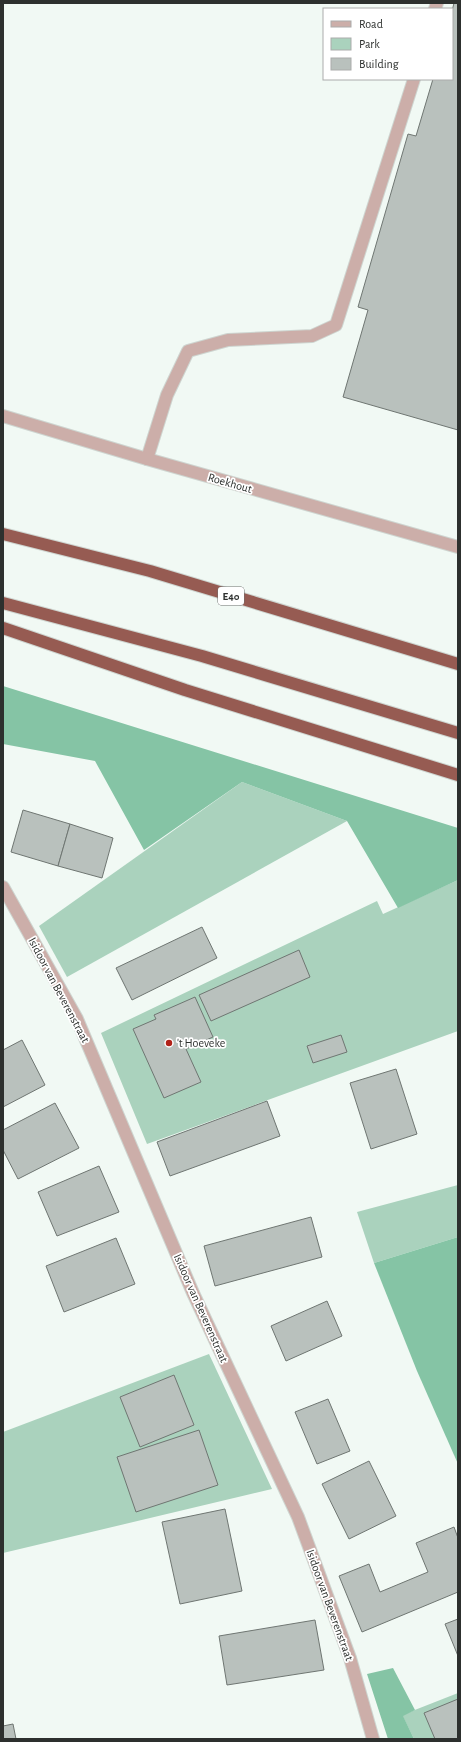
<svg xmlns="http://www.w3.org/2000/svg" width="461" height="1742" font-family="'Alegreya Sans',sans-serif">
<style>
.green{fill:#aad2bd}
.forest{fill:#85c4a5}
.building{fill:#b9c1bd;stroke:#6f7672}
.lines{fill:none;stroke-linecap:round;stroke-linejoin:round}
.service-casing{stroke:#ced5d0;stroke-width:14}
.minor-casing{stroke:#ced5d0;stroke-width:14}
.motorway-casing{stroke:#ced5d0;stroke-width:14}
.service{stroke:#ccaea9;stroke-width:12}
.minor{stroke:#ccaea9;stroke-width:12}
.motorway{stroke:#965b52;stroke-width:12}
.poi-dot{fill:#b12218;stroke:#fff;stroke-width:1.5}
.labels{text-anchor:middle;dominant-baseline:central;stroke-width:3.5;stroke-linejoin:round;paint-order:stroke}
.shield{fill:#fff;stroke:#6c6e6d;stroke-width:1}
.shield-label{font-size:11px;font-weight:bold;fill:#2d302e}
.street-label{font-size:12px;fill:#2d302e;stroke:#fff}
.poi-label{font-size:12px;fill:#2d302e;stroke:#fff;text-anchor:start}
</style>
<rect width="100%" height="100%" fill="#f1f9f4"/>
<!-- green -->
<g class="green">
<polygon points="242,782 347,821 67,977 39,926"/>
<polygon points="458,880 458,1031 147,1144 101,1033 377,901 383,914"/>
<polygon points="458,1185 458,1237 374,1263 357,1212"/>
<polygon points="209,1354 272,1489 3,1553 3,1432"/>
<polygon points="458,1693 458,1739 414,1739 402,1715"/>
</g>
<!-- forest -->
<g class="forest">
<polygon points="3,686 458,828 458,880 398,908 347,821 242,782 144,850 95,761 3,744"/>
<polygon points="458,1237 458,1464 417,1371 374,1263"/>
<polygon points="393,1668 415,1710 403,1716 414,1739 388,1739 367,1674"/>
</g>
<!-- building -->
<g class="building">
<polygon points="454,3 458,3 458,430 343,397 368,310 358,307 408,134 416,136 433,79 452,79 452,11"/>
<polygon points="23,810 70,824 58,866 11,852"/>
<polygon points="70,824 113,838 102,878 58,866"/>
<polygon points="202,927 217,958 132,1000 116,968"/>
<polygon points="299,950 310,977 211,1021 199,995"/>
<polygon points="195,997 213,1037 186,1049 201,1082 164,1098 133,1029 156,1019 154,1015"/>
<polygon points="341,1035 347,1052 313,1063 307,1046"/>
<polygon points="22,1040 45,1085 3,1107 3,1050"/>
<polygon points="396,1069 417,1134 371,1149 350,1083"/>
<polygon points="267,1101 280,1136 170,1176 157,1142"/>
<polygon points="55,1103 79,1148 18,1179 3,1150 3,1130"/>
<polygon points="99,1166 119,1212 57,1236 38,1192"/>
<polygon points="311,1217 322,1257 215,1286 204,1246"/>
<polygon points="116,1238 135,1284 64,1312 46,1266"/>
<polygon points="327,1301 342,1336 286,1361 271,1326"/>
<polygon points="174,1375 194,1425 140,1447 120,1397"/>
<polygon points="328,1399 350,1451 317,1464 295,1412"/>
<polygon points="199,1430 218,1485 136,1512 117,1457"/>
<polygon points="369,1461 396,1516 349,1539 322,1484"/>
<polygon points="225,1509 242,1591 180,1604 162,1522"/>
<polygon points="454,1527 458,1538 458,1592 362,1632 339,1576 369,1564 380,1592 428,1572 416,1543"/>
<polygon points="458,1619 458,1656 445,1624"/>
<polygon points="315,1620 324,1670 227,1685 219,1636"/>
<polygon points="458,1699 458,1739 435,1739 424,1713"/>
<polygon points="13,1724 16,1739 3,1739 3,1726"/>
</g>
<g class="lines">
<defs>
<g id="service">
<polyline points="435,9 437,3"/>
<polyline points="147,459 167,395 188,351 228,340 312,336 336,325 414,79"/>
</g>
<g id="minor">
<polyline points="3,416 147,459 458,547"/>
<polyline points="3,887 77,1019 193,1293 298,1517 350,1658 373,1739"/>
</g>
<g id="motorway">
<polyline points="3,534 150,571 458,664"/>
<polyline points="3,603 202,656 458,733"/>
<polyline points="3,628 185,690 458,775"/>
</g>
</defs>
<!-- service casing -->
<use href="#service" class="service-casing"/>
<!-- minor casing -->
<use href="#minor" class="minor-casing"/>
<!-- motorway casing -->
<use href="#motorway" class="motorway-casing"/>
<!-- service -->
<use href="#service" class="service"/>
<!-- minor -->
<use href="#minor" class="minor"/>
<!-- motorway -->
<use href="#motorway" class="motorway"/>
</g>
<!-- markers -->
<circle class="poi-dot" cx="169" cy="1043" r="4"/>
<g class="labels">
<!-- shield labels -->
<rect class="shield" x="218" y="587" width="26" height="18" rx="3"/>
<g class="shield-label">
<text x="231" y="596">E40</text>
</g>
<!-- street labels -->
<g class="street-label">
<text transform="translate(230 483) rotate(16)">Roekhout</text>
<text transform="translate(59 990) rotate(62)">Isidoor van Beverenstraat</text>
<text transform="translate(201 1308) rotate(66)">Isidoor van Beverenstraat</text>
<text transform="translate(330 1605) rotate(70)">Isidoor van Beverenstraat</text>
</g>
<!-- poi labels -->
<g class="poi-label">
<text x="177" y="1043">'t Hoeveke</text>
</g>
</g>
<!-- border -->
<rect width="461" height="1742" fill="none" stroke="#2d302e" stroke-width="8"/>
<!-- legend -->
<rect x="323" y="8" width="130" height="72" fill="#ffffff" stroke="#abacab"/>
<rect x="331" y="21" width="20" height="6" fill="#ccaea9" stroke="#abacab"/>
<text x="359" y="28" font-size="12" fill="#2d302e">Road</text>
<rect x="331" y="38" width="20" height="12" fill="#aad2bd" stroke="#abacab"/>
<text x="359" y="48" font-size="12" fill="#2d302e">Park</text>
<rect x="331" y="58" width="20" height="12" fill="#b9c1bd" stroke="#abacab"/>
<text x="359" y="68" font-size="12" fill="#2d302e">Building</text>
</svg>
